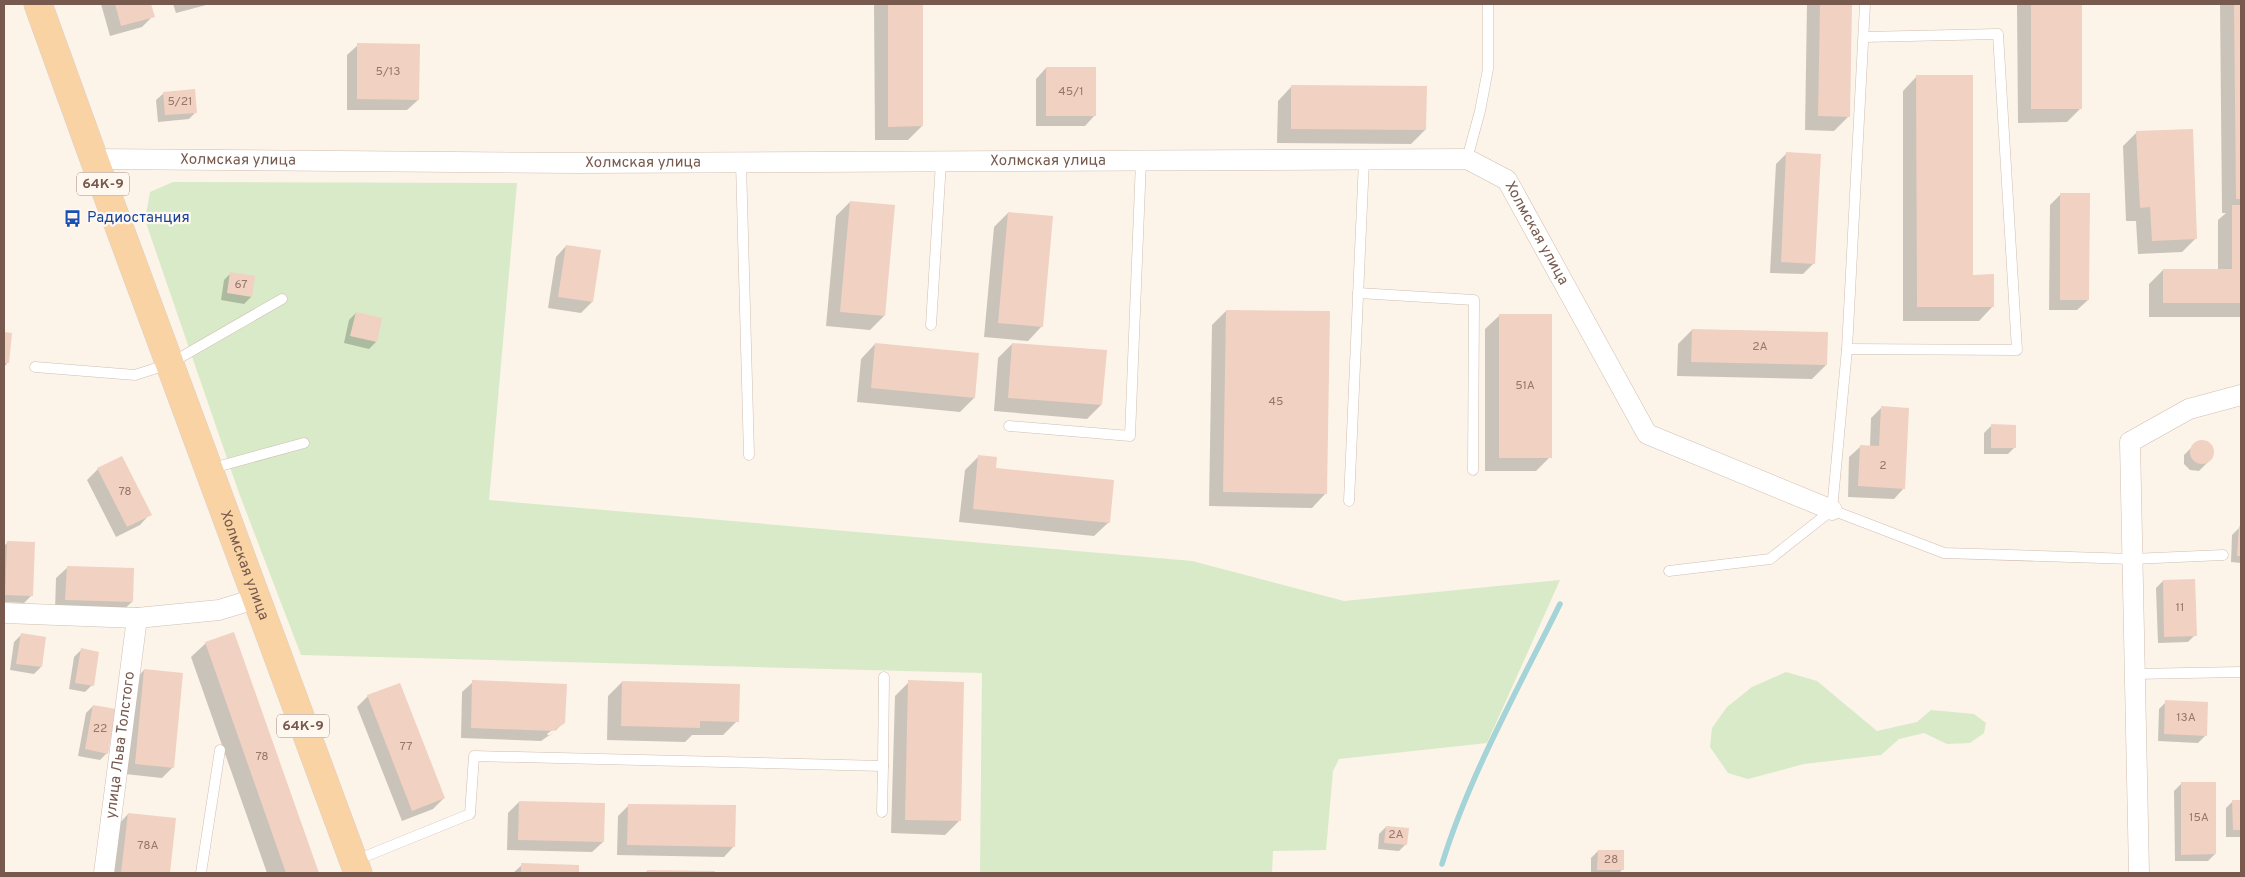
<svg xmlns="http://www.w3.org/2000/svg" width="2245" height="877" font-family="Overpass,sans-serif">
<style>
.green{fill:#d8eac7}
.shadow{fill:#0003}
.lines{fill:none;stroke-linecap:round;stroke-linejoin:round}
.stream{stroke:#a4d3d8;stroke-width:5.5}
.building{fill:#f1d1c1}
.lane-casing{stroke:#d1bdb1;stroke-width:11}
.street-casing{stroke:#d1bdb1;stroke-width:21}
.primary-casing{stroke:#d9d1cd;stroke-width:29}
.lane{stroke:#fff;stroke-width:10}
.street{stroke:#fff;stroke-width:20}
.primary{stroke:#f9d3a4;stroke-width:28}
.labels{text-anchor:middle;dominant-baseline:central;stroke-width:4.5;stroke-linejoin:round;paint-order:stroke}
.number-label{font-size:12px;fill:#96776a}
.shield{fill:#fff8f0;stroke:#a0897e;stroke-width:1}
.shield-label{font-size:14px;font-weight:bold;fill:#77594d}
.street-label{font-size:15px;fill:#77594d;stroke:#fff8f0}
.transit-label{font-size:15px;fill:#164399;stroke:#fff8f0;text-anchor:start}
</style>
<rect width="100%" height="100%" fill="#fcf4e9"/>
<!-- green -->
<g class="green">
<polygon points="173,182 517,183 489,500 1192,561 1344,601 1560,580 1487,743 1339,759 1333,771 1326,850 1273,851 1272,873 980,873 982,673 301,655 239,493 145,220 150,192"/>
<polygon points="1786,672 1817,681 1877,731 1917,722 1931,710 1974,714 1986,723 1984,733 1970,743 1947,744 1924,733 1899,739 1881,755 1804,764 1748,779 1728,773 1710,747 1712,728 1727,707 1752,687"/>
</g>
<!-- shadow -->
<g class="shadow">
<polygon points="101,4 150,4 153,16 142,27 110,36"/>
<polygon points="173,4 210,4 176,13"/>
<polygon points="874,4 921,4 922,126 908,140 875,140"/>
<polygon points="1807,4 1850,4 1848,117 1834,131 1805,130"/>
<polygon points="2017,4 2080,4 2081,108 2067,122 2018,123"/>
<polygon points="2220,4 2241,4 2241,317 2149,317 2149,284 2163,270 2218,270 2218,220 2226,213 2222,213"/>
<polygon points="358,45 418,100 407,110 347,110 347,55"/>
<polygon points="1046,68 1095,115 1085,126 1036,126 1036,79"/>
<polygon points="1917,76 1972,276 1993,306 1979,321 1903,321 1903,91"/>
<polygon points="1292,86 1425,130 1411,144 1277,143 1278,101"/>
<polygon points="164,93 196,112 189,119 158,122 156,100"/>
<polygon points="2137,132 2196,238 2182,252 2138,254 2136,221 2126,221 2123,146"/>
<polygon points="1787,153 1813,264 1803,274 1770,273 1776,164"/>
<polygon points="2061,194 2088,300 2077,310 2049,310 2050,205"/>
<polygon points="850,202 884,316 870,330 826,326 836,216"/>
<polygon points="1008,213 1042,326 1028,341 984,337 994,227"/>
<polygon points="566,246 600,251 592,302 581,313 548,308 556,257"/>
<polygon points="231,273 254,277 251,297 244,304 221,300 224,280"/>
<polygon points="1226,311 1326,493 1312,508 1209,506 1212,325"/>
<polygon points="356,313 376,342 369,349 344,343 349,320"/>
<polygon points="1500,315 1550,457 1536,471 1485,471 1485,329"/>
<polygon points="1692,330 1826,365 1812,379 1677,376 1678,344"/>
<polygon points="4,333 10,334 8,362 5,366"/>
<polygon points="875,344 978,354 974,398 960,412 857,402 861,359"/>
<polygon points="1012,344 1101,405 1087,419 994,411 998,358"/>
<polygon points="1882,407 1904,488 1894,499 1848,497 1849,457 1860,447 1870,447 1871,418"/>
<polygon points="1991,426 2015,447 2008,454 1984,454 1984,433"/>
<polygon points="2198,441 2207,441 2213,448 2213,457 2199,471 2190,470 2184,464 2184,455"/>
<polygon points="979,456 995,469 1109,522 1094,536 959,522 965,470"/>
<polygon points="98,469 150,514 140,525 116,537 87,480"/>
<polygon points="2239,528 2241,528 2241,563 2231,562 2232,535"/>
<polygon points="7,543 31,596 24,603 4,602 4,546"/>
<polygon points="67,568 132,602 121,612 55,610 56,578"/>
<polygon points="2163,581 2195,635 2188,642 2158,643 2156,588"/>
<polygon points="233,633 317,873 267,873 191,657 206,643"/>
<polygon points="21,635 41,667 34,674 10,670 14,642"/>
<polygon points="81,650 92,685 85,692 69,689 74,657"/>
<polygon points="144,670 173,767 162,778 125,774 134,681"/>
<polygon points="473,682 564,722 555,731 555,728 547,734 549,736 554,732 541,741 461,738 462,692"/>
<polygon points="622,682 737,721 723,735 692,735 685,742 607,740 608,696"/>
<polygon points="909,682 959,821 945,835 891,833 895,696"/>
<polygon points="368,696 444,798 433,809 402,821 357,707"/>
<polygon points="2166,702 2205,736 2198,743 2158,741 2159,709"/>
<polygon points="93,706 107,753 100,760 78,756 86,713"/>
<polygon points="2181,784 2215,854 2208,861 2175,861 2174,791"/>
<polygon points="2233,801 2241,801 2241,837 2226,837 2226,808"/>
<polygon points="519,802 603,842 592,852 507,850 508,813"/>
<polygon points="629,805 734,846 724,857 617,855 618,816"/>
<polygon points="128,814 174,819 168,873 112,873 118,825"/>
<polygon points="1386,827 1406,844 1399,851 1378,849 1379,834"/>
<polygon points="1598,851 1622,870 1619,873 1591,873 1591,858"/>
<polygon points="522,865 578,866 577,873 513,873"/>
<polygon points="647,871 714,872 714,873 645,873"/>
</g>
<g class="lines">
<!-- stream -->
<path class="stream" d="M 1442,864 C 1469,776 1519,687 1560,604"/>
</g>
<!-- building -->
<g class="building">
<polygon points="115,4 151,4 155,17 121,26"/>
<polygon points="888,4 923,4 923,126 888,127"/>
<polygon points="1820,4 1852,4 1850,117 1818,116"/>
<rect x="2031" y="4" width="51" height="105"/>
<polygon points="2234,4 2241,4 2241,199 2236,199"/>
<polygon points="357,43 420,44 419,100 357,99"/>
<rect x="1046" y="67" width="50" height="49"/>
<polygon points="1916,75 1973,75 1973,275 1994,274 1994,307 1917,307"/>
<polygon points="1291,85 1427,86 1426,130 1291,129"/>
<polygon points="195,89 197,113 165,115 163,92"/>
<polygon points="2193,129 2197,239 2152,241 2150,207 2140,208 2136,131"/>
<polygon points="1786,152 1821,154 1815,264 1781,262"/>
<polygon points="2060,193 2090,193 2089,300 2060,300"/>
<polygon points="850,201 895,205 885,316 840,312"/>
<polygon points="2232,205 2241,205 2241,303 2163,303 2163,269 2232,269"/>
<polygon points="1008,212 1053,216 1043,327 998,323"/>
<polygon points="566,245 601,250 593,302 558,297"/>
<polygon points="230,272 255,276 252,297 227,293"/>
<polygon points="1226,310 1330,311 1327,494 1223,492"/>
<polygon points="356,312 382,318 377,342 350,336"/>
<rect x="1499" y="314" width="53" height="144"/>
<polygon points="1692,329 1828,332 1827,365 1691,362"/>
<polygon points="4,332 12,333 9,363 4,363"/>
<polygon points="875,343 979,353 975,398 871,388"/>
<polygon points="1012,343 1107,350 1102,405 1008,398"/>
<polygon points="1881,406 1909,408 1905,489 1858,486 1860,445 1879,446"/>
<polygon points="1991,424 2016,425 2016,448 1991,448"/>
<circle cx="2202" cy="452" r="12"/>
<polygon points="978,455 997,457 996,468 1114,480 1110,523 973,509"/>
<polygon points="122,456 152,515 127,527 97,468"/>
<polygon points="2239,526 2241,526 2241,556 2237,556"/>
<polygon points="7,541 35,542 33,596 5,595"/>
<polygon points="67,566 134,568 133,602 65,600"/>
<polygon points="2195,579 2197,636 2164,637 2163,580"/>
<polygon points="234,632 319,873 286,873 205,642"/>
<polygon points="21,633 46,637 42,667 16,664"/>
<polygon points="81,648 99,652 94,686 75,683"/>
<polygon points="144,669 183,673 174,768 135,764"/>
<polygon points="472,680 567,684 565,723 553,731 471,728"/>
<polygon points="908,680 964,682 961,821 905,820"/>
<polygon points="622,681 740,684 739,722 700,721 700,728 621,726"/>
<polygon points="400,683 445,798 412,811 367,695"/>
<polygon points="2165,700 2208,702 2207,736 2164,734"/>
<polygon points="93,705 116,709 108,754 85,749"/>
<polygon points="2181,782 2216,782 2216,854 2181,855"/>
<polygon points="2232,800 2241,800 2241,830 2233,830"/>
<polygon points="519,801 605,803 604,842 518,840"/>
<polygon points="628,804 736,805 735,847 627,845"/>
<polygon points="128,813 176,818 170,873 121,873"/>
<polygon points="1386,826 1409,828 1407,845 1384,843"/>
<polygon points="1598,850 1624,850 1624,870 1597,870"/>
<polygon points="521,863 579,865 579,873 521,873"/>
<polygon points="647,870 715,871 715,873 647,873"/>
</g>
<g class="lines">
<defs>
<g id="lane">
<polyline points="1467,159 1480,111 1488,69 1488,4"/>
<polyline points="741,163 749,455"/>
<polyline points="1358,293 1474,300 1473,470"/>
<polyline points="931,325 941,162"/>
<polyline points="1847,349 2017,350 1998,34 1864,37"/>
<polyline points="35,367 135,375 169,364 282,299"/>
<polyline points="1009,426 1130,436 1141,161"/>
<polyline points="209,469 304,443"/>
<polyline points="1349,501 1364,160"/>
<polyline points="1832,510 1944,553 2132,559 2223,555"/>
<polyline points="1669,571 1770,559 1832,510 1847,349 1865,4"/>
<polyline points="2134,674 2241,672"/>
<polyline points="882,812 883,766"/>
<polyline points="354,861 470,814 474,756 883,766 884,677"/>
<polyline points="201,873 220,750"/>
</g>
<g id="street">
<path id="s1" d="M 94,159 L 577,163 L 1467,159 L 1507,180 L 1647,434 L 1832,510"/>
<polyline points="4,613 137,618 219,610 255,599"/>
<path id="s2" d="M 104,873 L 137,618"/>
<polyline points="2139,873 2130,442 2189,409 2241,395"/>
</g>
<g id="primary">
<path id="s3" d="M 38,4 L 94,159 L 358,873"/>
</g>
</defs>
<!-- lane casing -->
<use href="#lane" class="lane-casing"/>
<!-- street casing -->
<use href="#street" class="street-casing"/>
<!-- primary casing -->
<use href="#primary" class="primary-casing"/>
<!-- lane -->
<use href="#lane" class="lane"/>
<!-- street -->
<use href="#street" class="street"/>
<!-- primary -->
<use href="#primary" class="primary"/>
</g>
<!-- icons -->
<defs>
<symbol id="bus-bare" viewBox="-9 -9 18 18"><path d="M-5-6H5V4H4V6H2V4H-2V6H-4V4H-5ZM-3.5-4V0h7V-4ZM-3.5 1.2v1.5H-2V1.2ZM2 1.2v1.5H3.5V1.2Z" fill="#1a4fb4" stroke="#fff8f0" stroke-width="2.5" paint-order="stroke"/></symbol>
</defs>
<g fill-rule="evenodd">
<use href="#bus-bare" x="60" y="206" width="25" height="25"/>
</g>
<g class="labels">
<!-- number labels -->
<g class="number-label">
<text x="388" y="72">5/13</text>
<text x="1071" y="92">45/1</text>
<text x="180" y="102">5/21</text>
<text x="241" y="285">67</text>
<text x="1760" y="347">2А</text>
<text x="1525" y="386">51А</text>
<text x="1276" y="402">45</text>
<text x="1883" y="466">2</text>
<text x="125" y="492">78</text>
<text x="2180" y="608">11</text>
<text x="2186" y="718">13А</text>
<text x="100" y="729">22</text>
<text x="406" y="747">77</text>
<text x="262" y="757">78</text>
<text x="2199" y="818">15А</text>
<text x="1396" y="835">2А</text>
<text x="148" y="846">78А</text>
<text x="1611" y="860">28</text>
</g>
<!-- shield labels -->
<g class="shield">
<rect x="77" y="172.5" width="52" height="23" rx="4"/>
<rect x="277" y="714.5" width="52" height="23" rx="4"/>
</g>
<g class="shield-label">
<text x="103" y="184">64К-9</text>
<text x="303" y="726">64К-9</text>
</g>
<!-- street labels -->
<g class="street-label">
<text stroke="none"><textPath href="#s1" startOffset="144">Холмская улица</textPath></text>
<text stroke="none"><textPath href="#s1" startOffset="954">Холмская улица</textPath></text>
<text stroke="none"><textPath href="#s1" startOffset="549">Холмская улица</textPath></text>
<text stroke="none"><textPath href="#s1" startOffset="1479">Холмская улица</textPath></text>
<text stroke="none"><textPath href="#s3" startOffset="598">Холмская улица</textPath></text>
<text stroke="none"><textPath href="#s2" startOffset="129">улица Льва Толстого</textPath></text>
</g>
<!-- transit labels -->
<g class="transit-label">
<text x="87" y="218">Радиостанция</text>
</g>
</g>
<!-- border -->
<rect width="2245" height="877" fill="none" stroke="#77594d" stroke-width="10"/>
</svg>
